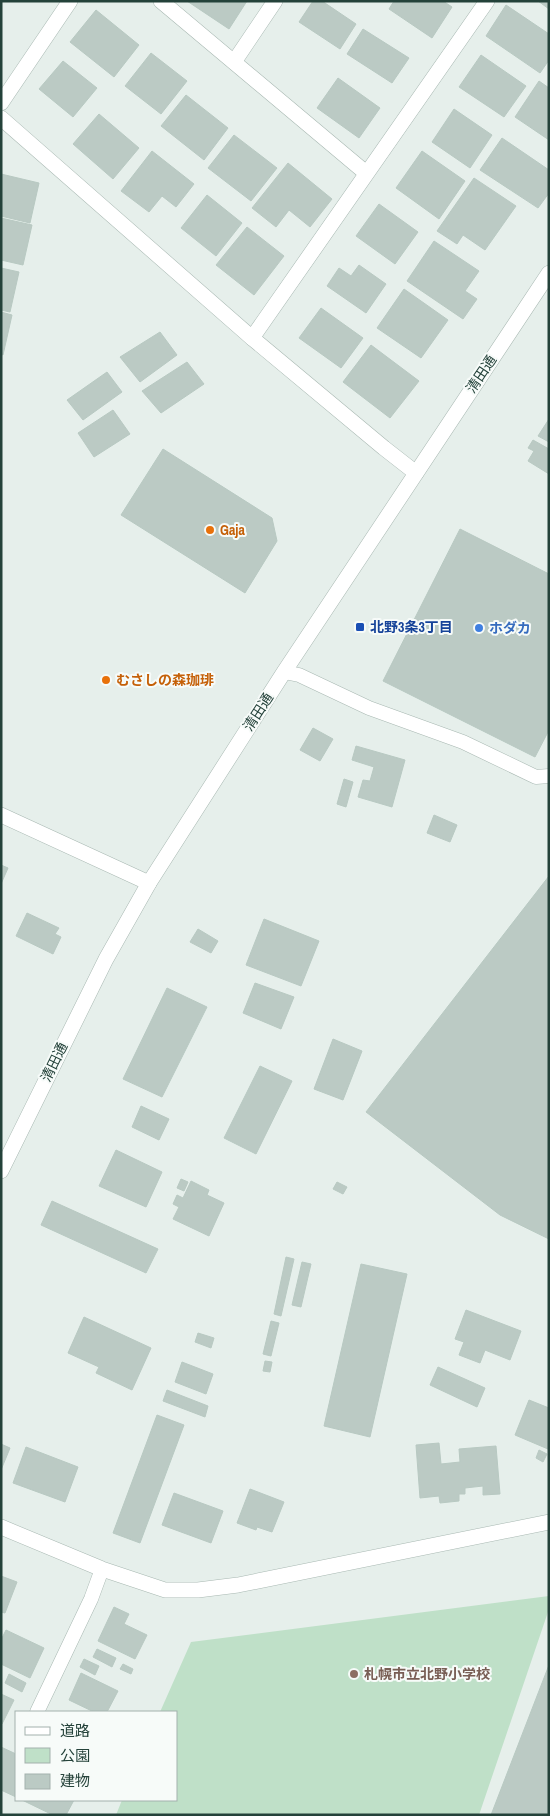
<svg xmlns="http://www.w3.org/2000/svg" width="550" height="1816" font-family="'Archivo Narrow','Noto Sans JP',sans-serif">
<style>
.park{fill:#bfe0c8}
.building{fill:#bbcac4;stroke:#b8c9c2}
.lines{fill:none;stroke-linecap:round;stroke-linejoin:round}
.service-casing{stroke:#a8b8b2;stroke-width:15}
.minor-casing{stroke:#a8b8b2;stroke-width:16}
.tertiary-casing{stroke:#a8b8b2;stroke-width:16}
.service{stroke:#fff;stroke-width:14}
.minor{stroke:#fff;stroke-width:15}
.tertiary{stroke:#fff;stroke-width:15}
.food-dot{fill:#e8710a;stroke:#f7fbf9;stroke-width:2}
.transit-dot{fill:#1a4fb4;stroke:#f7fbf9;stroke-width:2}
.shop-dot{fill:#3f7fe0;stroke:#f7fbf9;stroke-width:2}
.education-dot{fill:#8d6e63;stroke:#f7fbf9;stroke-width:2}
.labels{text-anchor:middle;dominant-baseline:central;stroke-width:4;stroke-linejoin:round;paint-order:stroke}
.street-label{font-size:14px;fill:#24423a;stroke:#f7fbf9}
.food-label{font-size:14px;font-weight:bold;fill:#c56008;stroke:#f7fbf9;text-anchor:start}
.transit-label{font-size:14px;font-weight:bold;fill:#164399;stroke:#f7fbf9;text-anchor:start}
.shop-label{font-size:14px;font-weight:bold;fill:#366cbe;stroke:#f7fbf9;text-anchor:start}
.education-label{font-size:14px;font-weight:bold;fill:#785e54;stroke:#f7fbf9;text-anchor:start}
</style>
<rect width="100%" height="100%" fill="#e6efeb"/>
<!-- park -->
<polygon class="park" points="549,1596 549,1609 479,1815 116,1815 122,1800 176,1800 176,1712 160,1712 191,1642"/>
<!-- building -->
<g class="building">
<polygon points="187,1 247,1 229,29"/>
<polygon points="313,1 322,1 356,24 340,49 299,22"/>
<polygon points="394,1 443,1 452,7 432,38 389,9"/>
<polygon points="538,1 549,1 549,9"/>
<polygon points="506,5 549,34 549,60 540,73 486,36"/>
<polygon points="96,10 139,45 114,77 70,42"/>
<polygon points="363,29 409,58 392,83 347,54"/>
<polygon points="151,53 187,81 161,114 125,86"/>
<polygon points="481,55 526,86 504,117 459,87"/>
<polygon points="63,61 97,88 73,117 39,89"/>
<polygon points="338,78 380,108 359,138 317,108"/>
<polygon points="539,81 549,88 549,140 515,117"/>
<polygon points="186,95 228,128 204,160 161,126"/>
<polygon points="454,109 492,135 470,168 432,142"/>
<polygon points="99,114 139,148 113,179 73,144"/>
<polygon points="234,135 277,168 251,201 208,168"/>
<polygon points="502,138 549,170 549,193 538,208 480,170"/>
<polygon points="152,151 194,184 176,207 162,196 149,212 121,191"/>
<polygon points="422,151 465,181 439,219 396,188"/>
<polygon points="288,163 332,199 310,227 289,210 276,227 252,208"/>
<polygon points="1,174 39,183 30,223 1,216"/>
<polygon points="474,178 516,206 485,250 463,235 457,244 437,231"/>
<polygon points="207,195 242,223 216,256 181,228"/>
<polygon points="379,204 418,232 395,264 356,236"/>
<polygon points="1,218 32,225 23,265 1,260"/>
<polygon points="247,227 284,256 254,295 216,265"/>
<polygon points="434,241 479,271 465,291 477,299 463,319 407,281"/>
<polygon points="359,265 386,284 366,313 327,286 339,268 351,276"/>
<polygon points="1,268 19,272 10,312 1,310"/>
<polygon points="404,289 448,320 421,358 377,328"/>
<polygon points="321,308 363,338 341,368 299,338"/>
<polygon points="1,312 12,315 3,355 1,354"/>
<polygon points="160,332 177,355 140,382 120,357"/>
<polygon points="371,345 419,381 390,418 343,382"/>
<polygon points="187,362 204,384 161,413 142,391"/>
<polygon points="107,372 122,392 83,420 67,400"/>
<polygon points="113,410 130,434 94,457 78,433"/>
<polygon points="549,419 549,442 538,436"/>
<polygon points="533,440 549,449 549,474 528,461 534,451 528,448"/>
<polygon points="163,449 272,518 277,541 245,593 121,515"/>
<polygon points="460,529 549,574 549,730 535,757 383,681"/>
<polygon points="313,728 333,739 320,761 300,750"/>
<polygon points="356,746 405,760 392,807 358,797 363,780 370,781 374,767 352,760"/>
<polygon points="344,779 353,782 346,807 337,804"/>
<polygon points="434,815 457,825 450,842 427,833"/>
<polygon points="1,865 8,868 1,884"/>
<polygon points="549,876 549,1239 500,1215 366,1112"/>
<polygon points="27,913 59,928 55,934 61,937 53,954 16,936"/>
<polygon points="264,919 319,941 301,986 246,965"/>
<polygon points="198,929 218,941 211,953 190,942"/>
<polygon points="255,983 294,997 281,1029 243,1013"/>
<polygon points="167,988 207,1007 162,1097 123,1079"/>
<polygon points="333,1039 362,1051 343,1100 314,1089"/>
<polygon points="260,1066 292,1081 256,1154 224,1138"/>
<polygon points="141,1106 169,1119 159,1140 132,1127"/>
<polygon points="116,1150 162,1172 146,1207 99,1186"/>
<polygon points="181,1179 188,1182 184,1191 177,1188"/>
<polygon points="191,1181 209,1190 207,1195 224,1203 209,1236 173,1219 179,1207 173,1204 177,1195 183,1198"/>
<polygon points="337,1182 347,1187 343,1194 333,1189"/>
<polygon points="52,1201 158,1249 146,1273 41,1225"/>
<polygon points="286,1257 294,1259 281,1316 274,1314"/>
<polygon points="302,1262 311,1264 301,1307 292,1305"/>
<polygon points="361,1264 407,1274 370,1437 324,1426"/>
<polygon points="466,1310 521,1331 510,1360 485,1350 480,1363 459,1355 464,1342 455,1339"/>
<polygon points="84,1317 151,1348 132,1390 96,1373 99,1367 68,1353"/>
<polygon points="271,1321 279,1323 271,1356 263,1354"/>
<polygon points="198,1333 214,1338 211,1348 195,1342"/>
<polygon points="265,1361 272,1362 270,1372 263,1371"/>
<polygon points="182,1362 213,1374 206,1394 175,1382"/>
<polygon points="438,1367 485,1388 477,1407 430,1385"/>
<polygon points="167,1390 208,1406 205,1417 163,1401"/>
<polygon points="529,1400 549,1408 548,1449 515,1435"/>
<polygon points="157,1415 184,1425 140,1543 113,1533"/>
<polygon points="439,1443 441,1464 460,1462 459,1449 496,1446 500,1494 483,1495 483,1486 465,1488 465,1494 459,1494 459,1501 440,1503 439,1496 420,1498 416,1445"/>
<polygon points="1,1444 10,1448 1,1470"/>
<polygon points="26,1447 78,1467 65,1502 13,1483"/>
<polygon points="539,1450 547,1454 543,1462 536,1458"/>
<polygon points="250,1489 284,1502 272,1532 257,1527 256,1530 237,1523"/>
<polygon points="174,1493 223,1511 211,1543 162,1525"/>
<polygon points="1,1576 17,1582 5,1613 1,1612"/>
<polygon points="114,1607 129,1614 124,1624 147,1635 135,1659 98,1641"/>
<polygon points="6,1630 44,1648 30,1678 1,1664 1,1640"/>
<polygon points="97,1649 116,1658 112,1667 93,1657"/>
<polygon points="84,1659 99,1666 95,1675 80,1667"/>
<polygon points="123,1664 133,1669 131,1674 120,1669"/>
<polygon points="549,1665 549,1815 491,1815"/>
<polygon points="81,1673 118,1691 107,1712 94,1712 69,1700"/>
<polygon points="9,1674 26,1683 22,1692 5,1683"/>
<polygon points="1,1694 14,1700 2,1724 1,1723"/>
<polygon points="1,1747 16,1754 16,1797 1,1790"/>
<polygon points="22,1800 74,1800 66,1815 53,1815"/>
</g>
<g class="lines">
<defs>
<g id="service">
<polyline points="284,672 299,675 369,708 463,742 536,777 549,776"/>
<polyline points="37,1712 91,1599 102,1569"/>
</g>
<g id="minor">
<polyline points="161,1 366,173"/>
<polyline points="234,62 275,1"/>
<polyline points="1,103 70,1"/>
<polyline points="252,338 487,1"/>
<polyline points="1,815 149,883"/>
</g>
<g id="tertiary">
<polyline points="1,118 252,338 384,448 416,473"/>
<polyline points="1,1171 106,959 149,883 284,672 549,273"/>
<polyline points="1,1527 102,1569 165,1590 198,1590 238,1585 549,1522"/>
</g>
</defs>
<!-- service casing -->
<use href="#service" class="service-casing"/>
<!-- minor casing -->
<use href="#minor" class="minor-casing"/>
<!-- tertiary casing -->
<use href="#tertiary" class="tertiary-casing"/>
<!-- service -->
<use href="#service" class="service"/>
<!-- minor -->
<use href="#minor" class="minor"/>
<!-- tertiary -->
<use href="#tertiary" class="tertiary"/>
</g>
<!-- markers -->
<g class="food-dot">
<circle cx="210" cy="530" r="5"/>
<circle cx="106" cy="680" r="5"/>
</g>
<rect class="transit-dot" x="355" y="622" width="10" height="10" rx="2.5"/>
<circle class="shop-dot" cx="479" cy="628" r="5"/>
<circle class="education-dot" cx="354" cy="1674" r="5"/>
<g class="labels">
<!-- street labels -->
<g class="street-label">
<text transform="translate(481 374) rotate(-56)">清田通</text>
<text transform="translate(258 712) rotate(-57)">清田通</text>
<text transform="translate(54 1062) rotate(-64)">清田通</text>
</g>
<!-- food labels -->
<g class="food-label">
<text x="220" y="530">Gaja</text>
<text x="116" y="680">むさしの森珈琲</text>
</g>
<!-- transit labels -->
<g class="transit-label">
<text x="370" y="627">北野3条3丁目</text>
</g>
<!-- shop labels -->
<g class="shop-label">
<text x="489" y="628">ホダカ</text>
</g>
<!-- education labels -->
<g class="education-label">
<text x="364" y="1674">札幌市立北野小学校</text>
</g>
</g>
<!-- border -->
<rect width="550" height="1816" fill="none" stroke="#24423a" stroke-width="5"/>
<!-- legend -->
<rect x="15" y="1711" width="162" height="90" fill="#f7fbf9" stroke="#a3b1ad"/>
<rect x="25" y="1727" width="25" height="8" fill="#ffffff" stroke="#a3b1ad"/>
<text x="60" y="1736" font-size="15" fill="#24423a">道路</text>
<rect x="25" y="1748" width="25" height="15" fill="#bfe0c8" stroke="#a3b1ad"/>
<text x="60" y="1761" font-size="15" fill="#24423a">公園</text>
<rect x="25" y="1774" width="25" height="15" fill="#bbcac4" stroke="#a3b1ad"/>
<text x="60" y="1786" font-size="15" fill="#24423a">建物</text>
</svg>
